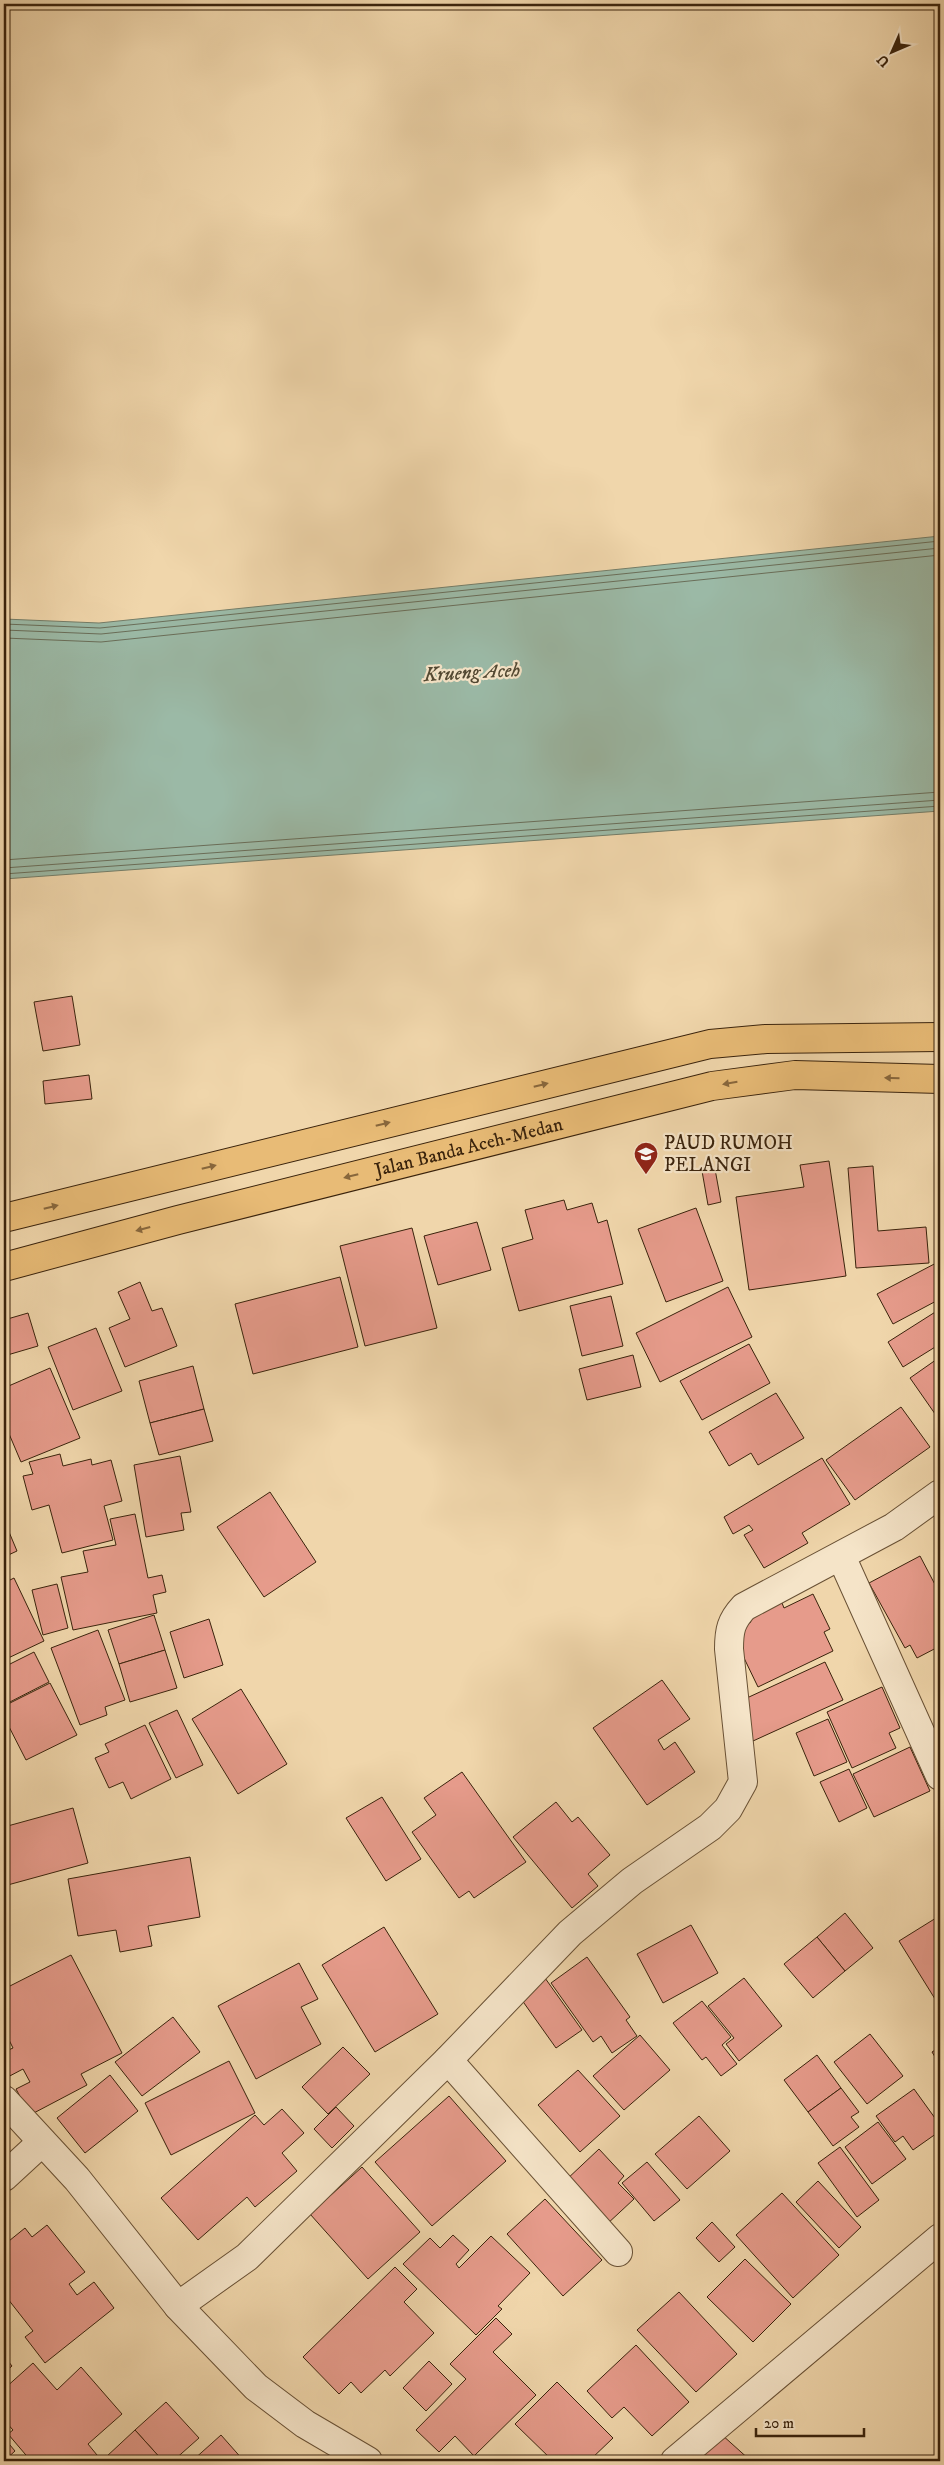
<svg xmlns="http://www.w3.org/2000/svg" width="944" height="2465" font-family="'IM FELL DW Pica',serif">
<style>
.water{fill:#9bb9a6;stroke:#747d68}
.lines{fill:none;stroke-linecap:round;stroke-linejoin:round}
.shore{stroke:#6a6e59;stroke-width:1}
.building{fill:#e69b8b;stroke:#3a230c}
.minor-casing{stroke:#685034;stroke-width:30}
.trunk-casing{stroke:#3a230c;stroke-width:30}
.minor{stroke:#f5e4c8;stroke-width:28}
.trunk{stroke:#e8bb76;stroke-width:28}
.oneway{fill:#88673c}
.labels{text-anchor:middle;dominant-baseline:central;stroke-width:4.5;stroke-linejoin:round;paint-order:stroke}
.poi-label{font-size:19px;fill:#3a230c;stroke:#f5e4c8;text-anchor:start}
.street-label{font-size:19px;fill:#3a230c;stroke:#f5e4c8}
.water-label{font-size:20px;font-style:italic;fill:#524832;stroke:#f5e4c8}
</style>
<rect width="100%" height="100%" fill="#f0d6ab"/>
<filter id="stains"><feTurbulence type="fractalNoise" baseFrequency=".004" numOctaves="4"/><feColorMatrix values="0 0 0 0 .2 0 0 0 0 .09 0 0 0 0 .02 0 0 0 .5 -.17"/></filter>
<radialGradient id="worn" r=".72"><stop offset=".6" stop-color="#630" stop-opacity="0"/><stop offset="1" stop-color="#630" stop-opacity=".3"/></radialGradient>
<!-- water -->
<polygon class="water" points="940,536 940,811 4,879 4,619 99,623"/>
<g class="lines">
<!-- shore -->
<g class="shore">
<polyline points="4,624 100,628 940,541"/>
<polyline points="4,630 101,634 940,548"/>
<polyline points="4,638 101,642 940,555"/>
<polyline points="4,860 940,792"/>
<polyline points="4,868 940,800"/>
<polyline points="4,874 940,806"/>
</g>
</g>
<!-- building -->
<g class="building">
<polygon points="72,996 80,1045 43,1051 34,1002"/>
<polygon points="89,1075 92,1099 45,1104 43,1081"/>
<polygon points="935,1139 940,1139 940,1248 936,1248"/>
<polygon points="829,1161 846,1276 749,1290 736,1197 804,1187 800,1165"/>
<polygon points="873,1166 878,1231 926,1227 929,1263 856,1268 848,1168"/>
<polygon points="715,1169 721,1202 708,1205 702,1171"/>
<polygon points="564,1200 567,1210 592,1203 598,1223 607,1220 623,1284 519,1311 502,1248 533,1239 525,1210"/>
<polygon points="696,1208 723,1281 666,1302 638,1229"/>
<polygon points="477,1222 491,1270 438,1285 424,1236"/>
<polygon points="412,1228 437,1328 365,1346 340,1246"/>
<polygon points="940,1261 940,1299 893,1324 877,1294"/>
<polygon points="340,1277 358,1347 253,1374 235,1304"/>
<polygon points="140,1282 152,1311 162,1308 177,1346 125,1367 109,1328 130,1319 118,1292"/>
<polygon points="728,1287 752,1337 660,1382 636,1333"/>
<polygon points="611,1296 623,1346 582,1356 570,1306"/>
<polygon points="940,1309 940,1344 903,1367 888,1342"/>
<polygon points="28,1313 38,1346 4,1356 4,1320"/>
<polygon points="96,1328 122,1391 73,1410 48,1347"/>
<polygon points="749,1344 770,1383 702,1420 680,1381"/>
<polygon points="633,1355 641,1387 587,1400 579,1369"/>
<polygon points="940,1357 940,1421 910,1378"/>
<polygon points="193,1366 204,1409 150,1423 139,1381"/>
<polygon points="50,1368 80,1438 21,1462 4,1422 4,1388"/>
<polygon points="776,1393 804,1438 758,1465 751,1453 729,1466 709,1432"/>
<polygon points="901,1407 930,1447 855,1500 826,1460"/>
<polygon points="204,1409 213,1441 159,1455 150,1423"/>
<polygon points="60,1454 63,1466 91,1459 92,1465 111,1460 122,1501 104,1506 113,1540 62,1553 49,1505 32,1510 23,1476 33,1474 29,1462"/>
<polygon points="180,1456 191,1512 181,1513 184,1530 146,1537 134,1465"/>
<polygon points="822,1458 850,1504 802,1533 808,1543 764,1568 744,1535 753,1530 749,1525 733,1534 724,1517"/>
<polygon points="270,1492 316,1562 264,1597 217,1527"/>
<polygon points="135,1514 148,1578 162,1575 166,1592 153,1595 157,1613 73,1630 61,1577 88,1572 83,1551 116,1545 110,1519"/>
<polygon points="4,1520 17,1551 4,1557"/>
<polygon points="920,1556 940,1594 940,1646 917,1658 910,1645 905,1648 869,1583"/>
<polygon points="14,1578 44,1641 4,1660 4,1583"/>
<polygon points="57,1584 68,1628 43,1635 32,1590"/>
<polygon points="813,1594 830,1629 824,1632 833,1651 758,1687 731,1631 751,1622 747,1614 780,1598 784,1608"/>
<polygon points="154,1615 165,1650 119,1664 108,1630"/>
<polygon points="209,1619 223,1665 184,1678 170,1632"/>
<polygon points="98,1630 125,1700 105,1707 107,1715 80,1725 51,1648"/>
<polygon points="165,1650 177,1688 130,1702 119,1664"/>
<polygon points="34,1652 49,1682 4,1705 4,1667"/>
<polygon points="825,1662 843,1700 753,1741 736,1703"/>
<polygon points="662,1680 690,1719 658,1740 664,1750 675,1742 695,1772 647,1805 593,1728"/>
<polygon points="50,1683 77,1735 26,1760 4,1717 4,1706"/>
<polygon points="882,1687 900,1728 889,1733 896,1748 852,1768 827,1712"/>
<polygon points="241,1689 287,1764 238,1794 192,1719"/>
<polygon points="177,1710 203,1765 176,1778 149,1723"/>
<polygon points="828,1719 847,1762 814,1776 796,1733"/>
<polygon points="145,1725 171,1779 131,1799 123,1782 109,1788 95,1758 109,1752 105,1744"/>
<polygon points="910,1747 930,1791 874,1817 853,1774"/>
<polygon points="849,1769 867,1808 839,1822 820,1782"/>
<polygon points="462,1772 526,1862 474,1898 469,1891 459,1898 412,1832 436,1815 424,1798"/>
<polygon points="382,1797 421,1859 386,1881 346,1818"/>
<polygon points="556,1802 572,1822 578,1817 610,1855 588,1874 598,1886 572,1908 513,1837"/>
<polygon points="73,1808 88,1863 4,1886 4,1827"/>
<polygon points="190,1857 200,1917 148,1926 152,1946 120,1952 116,1930 78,1936 68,1879"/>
<polygon points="845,1913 873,1948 845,1971 817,1937"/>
<polygon points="936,1918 940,1924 940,2007 899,1941"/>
<polygon points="691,1925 718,1973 663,2003 637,1954"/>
<polygon points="384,1927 438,2014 375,2052 322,1965"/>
<polygon points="817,1937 845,1971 813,1998 784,1964"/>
<polygon points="71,1955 122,2053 81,2074 87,2085 30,2115 16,2089 30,2082 23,2069 4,2079 4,2052 13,2048 4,2030 4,1989"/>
<polygon points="587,1957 630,2017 626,2020 637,2036 612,2053 601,2036 593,2042 551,1983"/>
<polygon points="299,1963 318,1999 301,2007 321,2044 256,2079 218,2006"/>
<polygon points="545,1978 582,2030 556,2048 519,1996"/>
<polygon points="744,1978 782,2026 739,2061 726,2044 734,2038 708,2006"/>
<polygon points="702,2001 731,2037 722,2045 737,2064 721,2076 706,2057 702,2060 673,2023"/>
<polygon points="173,2017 200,2052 142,2096 115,2062"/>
<polygon points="870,2034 903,2076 867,2104 834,2062"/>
<polygon points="640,2035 670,2070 624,2110 593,2076"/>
<polygon points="343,2047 370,2074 328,2114 302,2087"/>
<polygon points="940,2047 940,2065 932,2052"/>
<polygon points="817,2055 841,2088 808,2112 784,2080"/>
<polygon points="229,2061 255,2113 171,2155 145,2103"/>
<polygon points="578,2070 620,2116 580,2152 538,2105"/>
<polygon points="110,2075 138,2111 85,2153 57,2118"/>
<polygon points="841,2088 859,2112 851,2117 859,2127 833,2146 808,2112"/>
<polygon points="914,2089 940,2125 940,2131 913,2150 903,2136 895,2142 876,2116"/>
<polygon points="449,2096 506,2161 432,2226 375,2162"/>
<polygon points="336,2107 354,2126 332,2148 314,2129"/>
<polygon points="282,2109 304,2133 282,2153 297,2171 255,2207 247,2197 198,2240 161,2198 255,2115 264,2125"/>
<polygon points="699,2116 730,2151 687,2189 655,2154"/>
<polygon points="878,2122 906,2159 872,2184 845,2147"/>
<polygon points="840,2147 879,2200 857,2217 818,2163"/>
<polygon points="599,2149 624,2176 618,2183 634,2199 606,2225 565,2181"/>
<polygon points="647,2162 680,2200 654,2221 622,2183"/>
<polygon points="362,2167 420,2232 368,2279 310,2214"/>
<polygon points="818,2181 861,2227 839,2248 796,2202"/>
<polygon points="782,2193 839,2255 793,2298 736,2235"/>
<polygon points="545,2199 602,2260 563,2296 507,2234"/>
<polygon points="712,2222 735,2247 719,2262 696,2238"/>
<polygon points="47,2225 85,2272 69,2284 77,2295 94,2282 114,2308 45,2363 25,2337 33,2331 4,2294 4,2245 25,2228 32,2237"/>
<polygon points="453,2235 469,2250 456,2264 459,2268 491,2236 530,2273 498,2306 502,2309 476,2335 403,2264 430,2238 440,2248"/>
<polygon points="745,2259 791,2304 753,2342 707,2297"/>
<polygon points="395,2267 417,2289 404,2302 434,2333 390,2376 385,2370 361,2393 351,2382 339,2394 303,2357"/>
<polygon points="679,2292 737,2354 696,2392 637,2330"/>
<polygon points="496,2318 512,2334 493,2352 536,2395 474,2456 455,2436 439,2452 416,2430 466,2379 450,2364"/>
<polygon points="636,2345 689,2402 652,2436 624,2407 612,2418 587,2391"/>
<polygon points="4,2356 12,2366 4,2373"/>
<polygon points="429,2361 452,2384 426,2411 403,2388"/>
<polygon points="33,2363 57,2390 81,2367 122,2414 88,2444 97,2455 90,2461 31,2461 8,2434 13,2430 4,2420 4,2389"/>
<polygon points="557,2382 613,2438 589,2461 553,2461 515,2424"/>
<polygon points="166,2402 199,2438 173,2461 163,2461 135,2430"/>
<polygon points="135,2430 163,2461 110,2461 106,2457"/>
<polygon points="721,2434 751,2461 696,2461"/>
<polygon points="221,2435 244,2461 192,2461"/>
<polygon points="4,2438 15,2451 4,2461"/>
</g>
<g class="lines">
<defs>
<g id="minor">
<polyline points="841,1556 940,1776"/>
<polyline points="448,2060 618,2252"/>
<polyline points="4,2100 77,2179 178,2306 256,2387 305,2424 368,2461"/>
<polyline points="4,2177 42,2142"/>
<path d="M 178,2306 L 247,2257 L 448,2060 L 570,1933 L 632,1881 L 710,1827 L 728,1809 L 743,1782 L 729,1649 C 729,1630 731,1621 744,1607 L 894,1527 L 940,1494"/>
<polyline points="675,2461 940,2238"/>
</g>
<g id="trunk">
<polyline points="4,1218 710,1044 766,1039 940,1037"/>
<path id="s1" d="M 4,1267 L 178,1220 L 712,1086 L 795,1075 L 940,1079"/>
</g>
</defs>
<!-- minor casing -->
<use href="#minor" class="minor-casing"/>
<!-- trunk casing -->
<use href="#trunk" class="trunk-casing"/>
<!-- minor -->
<use href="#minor" class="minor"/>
<!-- trunk -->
<use href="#trunk" class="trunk"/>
</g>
<!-- one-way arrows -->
<defs><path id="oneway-solid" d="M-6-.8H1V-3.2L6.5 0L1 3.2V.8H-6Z" transform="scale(1.25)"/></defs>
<g class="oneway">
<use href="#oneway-solid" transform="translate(892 1078) rotate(-179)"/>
<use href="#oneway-solid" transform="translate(730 1083) rotate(170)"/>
<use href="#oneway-solid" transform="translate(541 1085) rotate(-14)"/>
<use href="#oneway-solid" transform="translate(383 1124) rotate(-14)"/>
<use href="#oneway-solid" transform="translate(209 1167) rotate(-14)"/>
<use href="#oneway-solid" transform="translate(351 1176) rotate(166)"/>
<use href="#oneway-solid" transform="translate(51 1207) rotate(-14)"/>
<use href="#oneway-solid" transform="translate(143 1229) rotate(165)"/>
</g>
<!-- icons -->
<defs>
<symbol id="school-pin" viewBox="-11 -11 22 30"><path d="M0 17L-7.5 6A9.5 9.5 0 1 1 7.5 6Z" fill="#8f2418" stroke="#f5e4c8"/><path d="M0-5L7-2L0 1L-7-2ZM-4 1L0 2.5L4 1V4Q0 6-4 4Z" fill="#fff"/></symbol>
</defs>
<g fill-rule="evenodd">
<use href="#school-pin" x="632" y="1140" width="28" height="38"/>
</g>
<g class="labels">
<!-- poi labels -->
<g class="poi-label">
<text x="664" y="1143">PAUD RUMOH<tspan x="664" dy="22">PELANGI</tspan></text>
</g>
<!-- street labels -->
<g class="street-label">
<text stroke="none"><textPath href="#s1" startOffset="480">Jalan Banda Aceh-Medan</textPath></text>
</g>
<!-- water labels -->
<g class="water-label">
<text transform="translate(472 673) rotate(-3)">Krueng Aceh</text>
</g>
</g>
<!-- margin -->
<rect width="944" height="2465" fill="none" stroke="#f0d6ab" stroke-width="20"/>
<rect x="5" y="5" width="934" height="2455" fill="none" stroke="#3a230c" stroke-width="2.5"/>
<rect x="10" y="10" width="924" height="2445" fill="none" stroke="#3a230c"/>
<!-- north arrow -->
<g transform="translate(892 52) rotate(225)" stroke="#f5e4c8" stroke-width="4" paint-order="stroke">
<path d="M0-4L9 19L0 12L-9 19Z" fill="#3a230c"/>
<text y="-8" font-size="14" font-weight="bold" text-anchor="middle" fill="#3a230c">U</text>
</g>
<!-- scale -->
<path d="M756 2428v8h108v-8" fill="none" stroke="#3a230c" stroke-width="2.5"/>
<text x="764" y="2428" font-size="15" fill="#3a230c" stroke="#f5e4c8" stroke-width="4" paint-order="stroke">20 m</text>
<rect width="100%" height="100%" filter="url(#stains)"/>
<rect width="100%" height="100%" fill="url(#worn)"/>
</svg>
